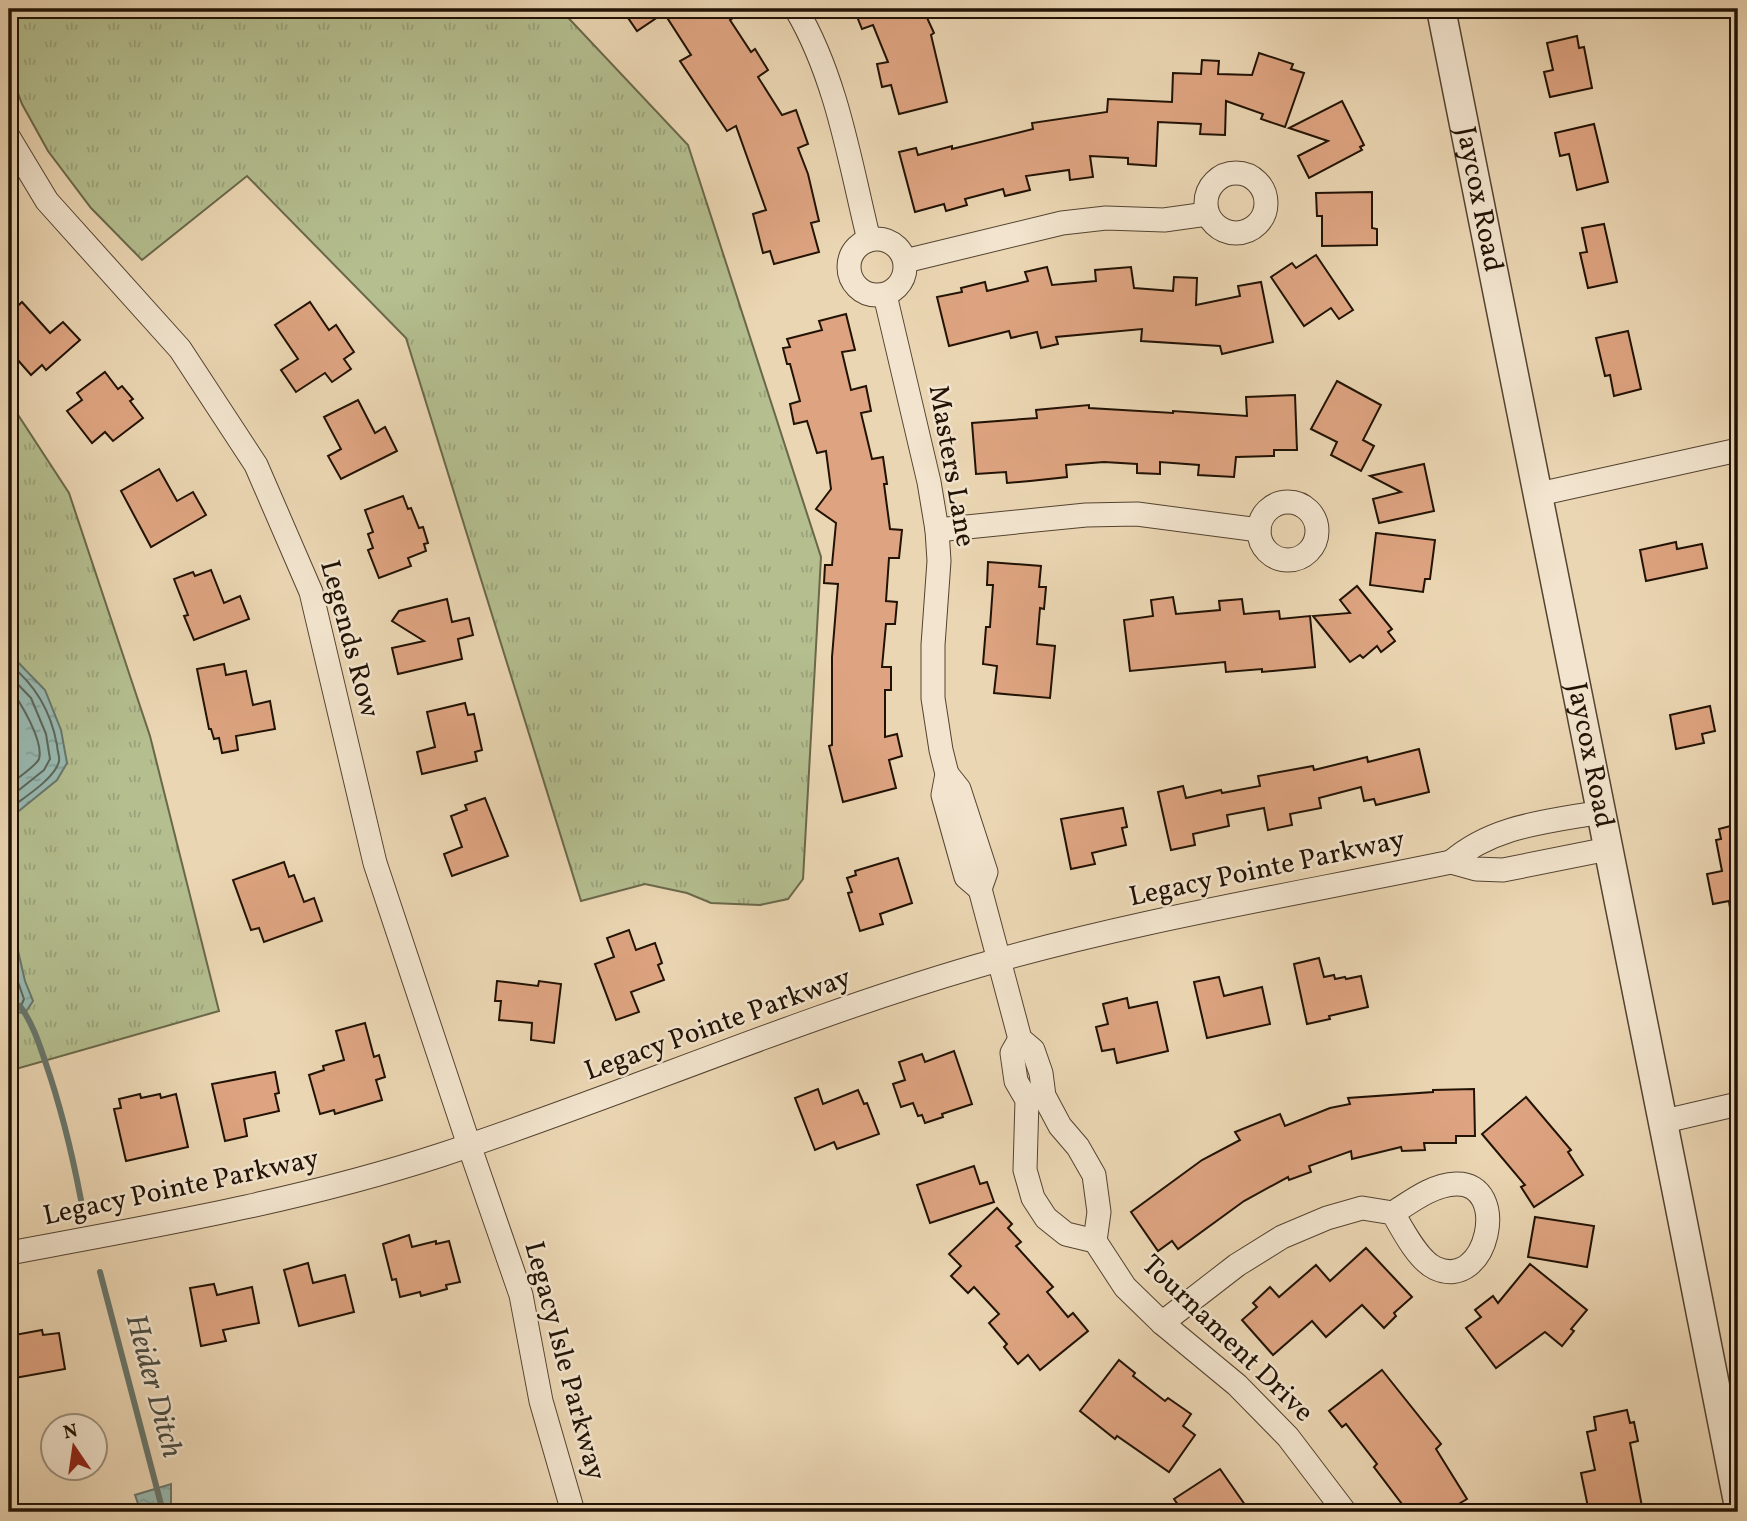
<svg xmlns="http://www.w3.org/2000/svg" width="1747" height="1521" font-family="Vollkorn,serif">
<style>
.grass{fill:url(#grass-tufts);stroke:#6a684a;stroke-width:2}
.water{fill:url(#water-ripples);stroke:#68766c;stroke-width:2}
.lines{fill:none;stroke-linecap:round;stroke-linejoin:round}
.shore{stroke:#5c665a;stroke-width:2}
.stream{stroke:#68766c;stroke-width:6}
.building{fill:#dea481;stroke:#211204;stroke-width:2}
.minor-casing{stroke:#544330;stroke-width:25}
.tertiary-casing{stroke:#544330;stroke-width:31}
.minor{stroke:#f2e4ce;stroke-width:23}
.tertiary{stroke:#f2e4ce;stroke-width:28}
.labels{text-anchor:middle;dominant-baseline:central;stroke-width:5;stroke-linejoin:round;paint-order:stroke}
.street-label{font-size:28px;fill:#211204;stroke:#f2e4ce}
.water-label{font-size:30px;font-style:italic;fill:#4b4c41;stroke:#f2e4ce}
</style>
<defs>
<pattern id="grass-tufts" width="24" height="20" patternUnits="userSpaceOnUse" patternTransform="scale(1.75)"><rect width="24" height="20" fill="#b4be8f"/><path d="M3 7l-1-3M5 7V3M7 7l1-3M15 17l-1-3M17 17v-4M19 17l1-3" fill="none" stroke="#9aa27a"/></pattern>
<pattern id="water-ripples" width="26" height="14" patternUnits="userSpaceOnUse" patternTransform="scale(1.75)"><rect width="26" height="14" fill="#98b9b1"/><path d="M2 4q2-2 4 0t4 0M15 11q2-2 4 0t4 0" fill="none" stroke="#839e97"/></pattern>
</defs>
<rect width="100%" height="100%" fill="#ebd6b3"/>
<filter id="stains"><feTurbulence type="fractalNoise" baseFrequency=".00286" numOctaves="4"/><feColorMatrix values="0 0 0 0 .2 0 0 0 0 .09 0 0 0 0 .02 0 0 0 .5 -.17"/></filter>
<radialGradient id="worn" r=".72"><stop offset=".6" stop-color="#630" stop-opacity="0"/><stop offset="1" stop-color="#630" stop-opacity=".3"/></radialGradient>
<!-- grass -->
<g class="grass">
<polygon points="9,9 560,9 688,145 821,557 803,879 788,899 760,905 711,903 687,893 645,884 581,901 406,338 247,176 142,260 91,208 48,151 22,104 9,69"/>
<polygon points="9,401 69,493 150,736 219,1011 9,1071"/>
</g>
<!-- water -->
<g class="water">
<polygon points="9,653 45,690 61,730 67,763 57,780 9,819"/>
<polygon points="9,884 16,942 25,981 33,1001 25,1013 9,1012"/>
<polygon points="171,1484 171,1504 173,1512 141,1512 135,1495"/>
</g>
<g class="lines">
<!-- shore -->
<g class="shore">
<path d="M 9,664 C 36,685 51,712 57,745 C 57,750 60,757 59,761 C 56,778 22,799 9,809"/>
<polyline points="9,675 31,698 46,734 50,759 44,770 9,798"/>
<path d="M 9,688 C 20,701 44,741 39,759 C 36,766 15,780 9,785"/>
<polyline points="9,936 18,982 24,999 21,1006 9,1006"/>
</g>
<!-- stream -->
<g class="stream">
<path d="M 20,1006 C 32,1022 39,1043 45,1061 C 61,1107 72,1153 81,1200"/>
<polyline points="100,1272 163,1512"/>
</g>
</g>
<!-- building -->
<g class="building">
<polygon points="622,9 747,9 730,20 751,52 755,49 768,70 758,77 782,115 796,110 808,144 798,148 808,174 819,221 811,223 819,252 774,264 770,251 763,253 753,214 766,210 736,126 727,131 680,61 691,55 664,13 637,31"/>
<polygon points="854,9 923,9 934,33 931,35 947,102 899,114 891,85 882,87 877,64 888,62 873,25 862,29"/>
<polygon points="1577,36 1579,48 1584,47 1592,88 1550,97 1544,72 1553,70 1547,43"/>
<polygon points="1259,53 1293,64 1291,69 1304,73 1285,127 1261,119 1263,114 1226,101 1225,135 1200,134 1201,124 1158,122 1156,166 1128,164 1128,158 1090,156 1093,177 1070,180 1069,170 1026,176 1030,190 1005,196 1003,189 965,199 967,205 946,211 944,204 915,212 899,152 916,148 918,155 952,146 952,149 1033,129 1032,123 1107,112 1108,99 1172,102 1173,73 1201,74 1202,60 1219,61 1218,74 1252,75"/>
<polygon points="1342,101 1364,145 1360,147 1362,150 1309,178 1298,156 1328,141 1289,128"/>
<polygon points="1594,124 1608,182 1577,190 1569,154 1560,156 1555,133"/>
<polygon points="1372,192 1372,228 1377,229 1377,245 1322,246 1322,216 1317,216 1316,193"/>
<polygon points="1604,224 1617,282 1588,288 1580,253 1587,252 1582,228"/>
<polygon points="1316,255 1353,310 1339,319 1331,308 1304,326 1271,277 1292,263 1296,268"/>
<polygon points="1047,267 1052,285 1096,281 1095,270 1131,267 1134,288 1173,291 1174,277 1197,278 1196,305 1240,296 1238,286 1261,282 1273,342 1222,354 1220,346 1141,341 1142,329 1056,337 1058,344 1041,348 1037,332 1011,338 1009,331 949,346 937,297 962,292 961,288 985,282 987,291 1028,281 1025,272"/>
<polygon points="22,302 50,333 63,322 80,340 46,370 42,365 31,375 9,350 9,314"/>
<polygon points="310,302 329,330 336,325 354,352 344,359 351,369 332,382 325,373 296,392 281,370 298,359 275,325"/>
<polygon points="846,314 855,350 842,352 851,390 866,386 871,411 861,413 872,459 883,457 887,484 884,484 890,529 902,530 899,558 889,558 886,601 897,602 895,624 886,624 882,667 891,667 891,690 885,690 885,737 897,734 902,756 889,760 896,788 843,802 829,746 832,745 832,657 838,584 824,583 825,565 832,565 836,523 816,509 831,489 826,451 817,453 807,421 794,424 790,404 800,401 790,364 787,364 783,348 790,347 787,339 822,330 819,321"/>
<polygon points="1628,331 1641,389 1614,396 1610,375 1605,376 1596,338"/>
<polygon points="105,372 118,389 122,386 133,399 130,401 143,418 113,441 105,432 92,443 67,411 82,400 77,393"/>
<polygon points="1337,381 1381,405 1363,440 1374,446 1361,471 1331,455 1337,442 1311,429"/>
<polygon points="1295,395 1297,450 1274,450 1274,456 1236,457 1234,477 1198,475 1199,465 1160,462 1160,474 1137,473 1137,464 1104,462 1066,465 1067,477 1030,481 1007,483 1006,472 976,474 972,423 1037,418 1036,410 1089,405 1089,408 1173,413 1173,411 1247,416 1246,397"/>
<polygon points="358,400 375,433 385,427 397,451 341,479 328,456 341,449 324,417"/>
<polygon points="1424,464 1434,511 1379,523 1373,499 1401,492 1370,476"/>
<polygon points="159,469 177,501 193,492 206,515 151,547 121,491"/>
<polygon points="403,496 408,509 411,508 419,528 423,527 428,543 424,544 426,551 408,558 411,566 379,578 368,550 373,548 368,534 373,532 365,510"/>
<polygon points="1376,533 1435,540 1430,579 1425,579 1423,592 1370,585"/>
<polygon points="1676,542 1677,549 1702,544 1707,568 1646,581 1640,550"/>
<polygon points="988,562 1041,566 1039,587 1046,587 1044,609 1040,608 1037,644 1055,646 1050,698 994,693 997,666 983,664 986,627 990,627 993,585 987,585"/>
<polygon points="211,570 224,603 240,596 249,619 194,640 184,616 188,615 174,579 193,572 195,576"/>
<polygon points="1357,586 1392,629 1388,632 1395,641 1381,652 1377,646 1363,658 1360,655 1350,662 1313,616 1350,613 1340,600"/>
<polygon points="1173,597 1176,614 1220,610 1219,601 1242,599 1244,614 1279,611 1280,619 1310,616 1315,667 1262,672 1262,669 1226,672 1225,662 1130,671 1124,620 1153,616 1151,600"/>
<polygon points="447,599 452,622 469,618 473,635 458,639 462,659 398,674 392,648 424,641 392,621 399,611"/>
<polygon points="224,664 226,675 246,671 253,705 270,701 275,729 236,736 238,750 222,753 219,738 214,739 211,729 209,729 197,669"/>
<polygon points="465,703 468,715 474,714 482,750 475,752 477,761 422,774 417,752 435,747 427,712"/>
<polygon points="1710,706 1715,731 1702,734 1704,743 1676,749 1670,715"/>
<polygon points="1419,749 1429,792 1376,805 1374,799 1364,801 1361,787 1319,798 1321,808 1290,814 1292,825 1268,830 1264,808 1227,815 1229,826 1193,834 1195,845 1171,850 1158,792 1183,786 1186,798 1221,790 1222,793 1260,786 1258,776 1313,766 1314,770 1367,757 1368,762"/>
<polygon points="485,798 508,856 452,876 444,854 462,847 451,816 467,810 465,805"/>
<polygon points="1123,808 1127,827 1122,828 1126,845 1092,853 1095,864 1071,869 1061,819"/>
<polygon points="1738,824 1738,907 1730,908 1729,901 1713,904 1707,874 1722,871 1716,840 1721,839 1719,829"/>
<polygon points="898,858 912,903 880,914 883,924 860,931 848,893 852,892 847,878 856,875 855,871"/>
<polygon points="284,862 289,877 294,875 304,902 314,898 322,921 264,942 259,928 251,930 233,880"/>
<polygon points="629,930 636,950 655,943 662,963 658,965 664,980 631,992 639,1012 616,1020 595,964 614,957 607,938"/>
<polygon points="1319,958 1324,977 1334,975 1335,979 1345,977 1346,979 1361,976 1368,1007 1329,1016 1330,1019 1307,1024 1294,964"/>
<polygon points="1219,977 1224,996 1262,987 1270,1024 1207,1038 1194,982"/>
<polygon points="497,981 538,986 539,981 561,984 554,1043 531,1040 532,1023 499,1020 501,1001 495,1001"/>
<polygon points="1127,998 1129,1008 1157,1002 1168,1051 1117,1063 1114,1049 1102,1051 1096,1027 1108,1024 1103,1004"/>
<polygon points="365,1023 374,1057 379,1055 385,1077 376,1080 382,1100 335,1114 334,1110 320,1114 309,1075 324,1070 323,1066 344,1060 336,1031"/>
<polygon points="954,1051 972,1104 942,1114 943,1117 925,1123 922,1115 918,1116 913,1103 901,1107 893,1084 905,1080 899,1062 922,1054 925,1062"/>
<polygon points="275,1072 279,1093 275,1094 279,1111 244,1119 247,1136 225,1141 212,1084"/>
<polygon points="818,1089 823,1104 858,1090 864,1104 867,1103 879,1134 837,1149 834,1142 815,1150 795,1098"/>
<polygon points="1474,1089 1475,1136 1456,1136 1456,1143 1424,1143 1425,1150 1402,1151 1401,1147 1352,1159 1351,1151 1309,1166 1311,1172 1289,1180 1288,1177 1244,1201 1178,1249 1172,1241 1158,1251 1131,1212 1202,1160 1240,1140 1235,1132 1280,1114 1285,1126 1330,1108 1350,1104 1348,1098 1433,1092 1433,1090"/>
<polygon points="140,1094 141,1098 160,1094 161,1098 176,1094 188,1147 126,1161 114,1109 121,1108 119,1099"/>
<polygon points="1526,1097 1571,1150 1568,1152 1583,1175 1534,1207 1521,1187 1525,1185 1482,1134"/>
<polygon points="974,1166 980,1184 987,1182 994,1202 930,1223 917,1185"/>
<polygon points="997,1208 1012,1224 1008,1228 1021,1242 1016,1246 1053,1287 1047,1292 1068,1317 1073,1313 1088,1331 1040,1370 1028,1355 1018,1364 1004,1347 1007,1344 989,1323 999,1314 974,1287 968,1293 951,1276 961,1266 949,1254"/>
<polygon points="1535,1217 1594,1226 1587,1267 1528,1257"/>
<polygon points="409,1235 412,1247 436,1241 436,1244 449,1241 460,1282 446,1285 447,1289 421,1296 420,1292 400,1297 396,1279 392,1280 383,1244"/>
<polygon points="1366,1248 1412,1297 1394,1313 1396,1316 1384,1328 1362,1305 1326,1337 1312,1321 1273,1355 1242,1320 1257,1307 1253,1303 1270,1287 1279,1297 1316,1265 1330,1281"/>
<polygon points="308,1263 313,1283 345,1275 354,1312 299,1326 284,1270"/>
<polygon points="1530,1264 1587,1310 1571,1329 1574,1331 1562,1346 1545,1332 1496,1368 1466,1328 1481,1317 1475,1310 1493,1296 1498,1303"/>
<polygon points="214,1284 217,1295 252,1287 259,1323 223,1330 226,1341 201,1346 190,1288"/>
<polygon points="42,1330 43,1335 59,1333 65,1369 9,1379 9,1336"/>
<polygon points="1119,1360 1135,1373 1133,1376 1165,1401 1168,1398 1191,1414 1183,1426 1195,1435 1169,1472 1117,1436 1115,1439 1080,1411"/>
<polygon points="1382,1370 1441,1444 1436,1449 1467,1499 1445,1512 1408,1512 1374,1467 1377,1464 1346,1424 1342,1427 1329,1411"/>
<polygon points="1627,1410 1630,1423 1634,1422 1638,1441 1630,1443 1643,1512 1589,1512 1581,1473 1595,1470 1587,1432 1596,1430 1594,1417"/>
<polygon points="1220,1469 1250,1512 1183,1512 1174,1499"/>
</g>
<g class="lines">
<defs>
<g id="minor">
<path d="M 796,9 C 837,78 850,163 869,240"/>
<polyline points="9,138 47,201 180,349 256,465 311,592 375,863 469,1145 521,1295 541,1401 573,1512"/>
<circle cx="1236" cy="203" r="30"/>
<circle cx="877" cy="267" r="28"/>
<polyline points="905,261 1062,223 1106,218 1164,220 1207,214"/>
<polyline points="885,295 929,482 937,530 939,561 933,645 933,698 941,750 947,774 943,795 966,877 980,889"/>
<polyline points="1539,494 1738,450"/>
<circle cx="1288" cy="531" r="29"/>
<polyline points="937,530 1086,515 1137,514 1259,530"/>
<polyline points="947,774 959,789 986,872 980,889 1020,1039 1033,1050 1041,1073 1044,1096 1060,1126 1078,1147 1094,1175 1099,1212 1095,1241"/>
<path d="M 1451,862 C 1494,825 1547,822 1601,812"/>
<polyline points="1020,1039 1012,1053 1016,1081 1027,1100 1025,1170 1033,1198 1046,1218 1066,1234 1095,1241 1125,1287 1162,1323 1237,1385 1288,1437 1345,1512"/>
<polyline points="1665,1121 1738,1104"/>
<path d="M 9,1253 C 154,1226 300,1201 441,1155 C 620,1096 793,1020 974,967 C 1130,921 1292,895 1451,862 L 1476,869 L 1503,870 L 1608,849"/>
<path d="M 1162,1323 L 1237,1265 L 1282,1237 L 1327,1218 L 1362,1208 L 1393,1213 C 1412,1201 1432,1185 1456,1184 C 1511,1182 1488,1293 1435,1268 C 1418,1260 1402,1229 1393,1213"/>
</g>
<g id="tertiary">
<path id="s1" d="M 1441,9 C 1541,506 1640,1004 1738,1502"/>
</g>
</defs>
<!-- minor casing -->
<use href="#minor" class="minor-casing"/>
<!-- tertiary casing -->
<use href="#tertiary" class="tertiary-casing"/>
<!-- minor -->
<use href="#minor" class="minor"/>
<!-- tertiary -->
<use href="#tertiary" class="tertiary"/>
</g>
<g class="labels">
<!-- street labels -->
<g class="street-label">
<text stroke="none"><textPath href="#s1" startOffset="194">Jaycox Road</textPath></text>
<text transform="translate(951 466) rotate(80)">Masters Lane</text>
<text transform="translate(349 639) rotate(75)">Legends Row</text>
<text stroke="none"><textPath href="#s1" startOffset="761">Jaycox Road</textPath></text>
<text transform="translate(1267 869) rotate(-12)">Legacy Pointe Parkway</text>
<text transform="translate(718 1025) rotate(-20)">Legacy Pointe Parkway</text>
<text transform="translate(181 1188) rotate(-12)">Legacy Pointe Parkway</text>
<text transform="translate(1227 1339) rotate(44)">Tournament Drive</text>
<text transform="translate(564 1361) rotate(75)">Legacy Isle Parkway</text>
</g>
<!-- water labels -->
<g class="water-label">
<text transform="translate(153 1386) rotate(75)">Heider Ditch</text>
</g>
</g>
<!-- margin -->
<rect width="1747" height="1521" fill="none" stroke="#ebd6b3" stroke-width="35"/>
<rect x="10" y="10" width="1726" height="1500" fill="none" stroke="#211204" stroke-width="3.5"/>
<rect x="18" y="18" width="1712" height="1486" fill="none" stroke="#211204" stroke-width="2"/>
<!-- north arrow -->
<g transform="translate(74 1447) rotate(347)"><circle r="33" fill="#f2e4ce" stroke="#9e907d" stroke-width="2"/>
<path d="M0-5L12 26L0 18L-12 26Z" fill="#8f2418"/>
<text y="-10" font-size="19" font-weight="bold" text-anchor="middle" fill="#211204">N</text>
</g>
<rect width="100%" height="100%" filter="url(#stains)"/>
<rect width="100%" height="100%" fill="url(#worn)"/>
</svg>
